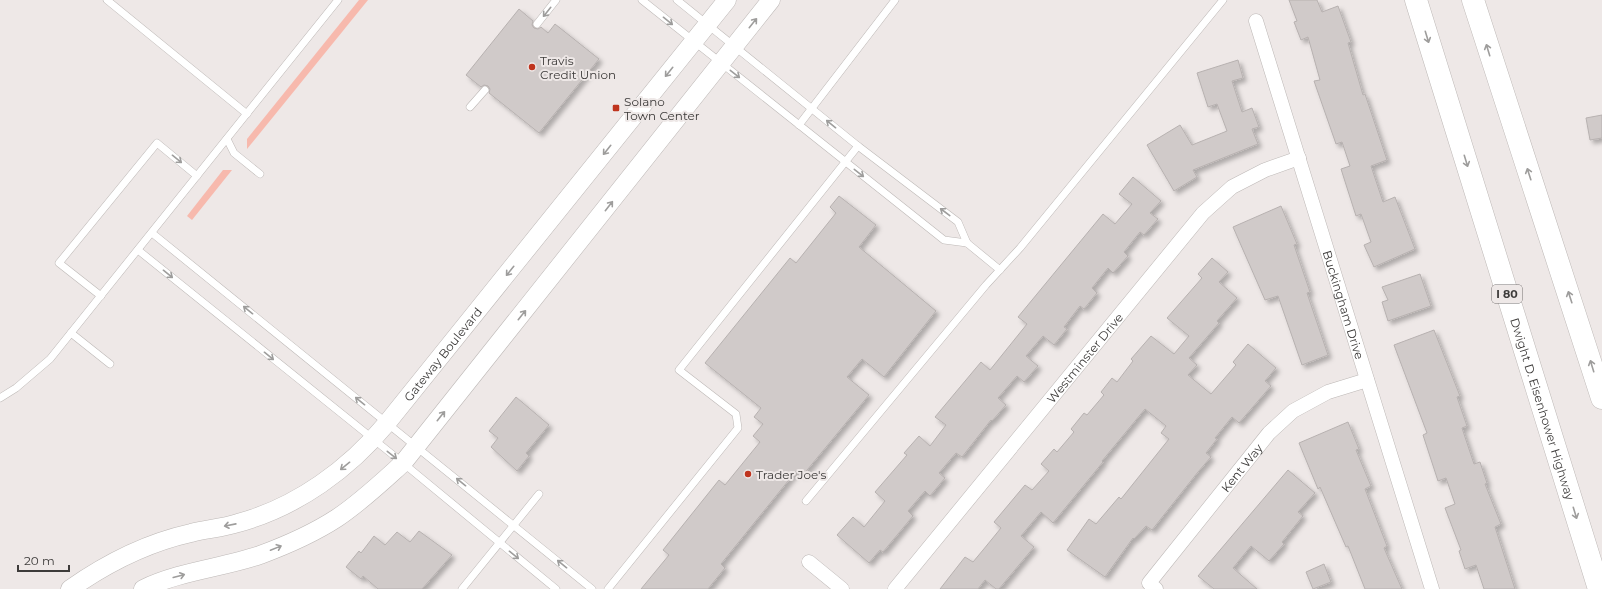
<svg xmlns="http://www.w3.org/2000/svg" width="1602" height="589" font-family="Montserrat,sans-serif">
<style>
.green{fill:#f7b9ad}
.building{fill:#d0cac9;stroke:#b7b1b0;filter:url(#shadow)}
.lines{fill:none;stroke-linecap:round;stroke-linejoin:round}
.service-casing{stroke:#bdb8b6;stroke-width:8}
.minor-casing{stroke:#bdb8b6;stroke-width:15}
.tertiary-casing{stroke:#bdb8b6;stroke-width:19}
.motorway-casing{stroke:#bdb8b6;stroke-width:23}
.service{stroke:#fff;stroke-width:7}
.minor{stroke:#fff;stroke-width:14}
.tertiary{stroke:#fff;stroke-width:18}
.motorway{stroke:#fff;stroke-width:22}
.oneway{stroke:#9e9d9c}
.poi-dot{fill:#bf341e;stroke:#eee8e7;stroke-width:1.5}
.labels{text-anchor:middle;dominant-baseline:central;stroke-width:4;stroke-linejoin:round;paint-order:stroke}
.shield{fill:#eee8e7;stroke:#726f6e;stroke-width:1}
.shield-label{font-size:11px;font-weight:bold;fill:#3d3b3a}
.poi-label{font-size:12px;fill:#3d3b3a;stroke:#eee8e7;text-anchor:start}
.street-label{font-size:12px;fill:#3d3b3a;stroke:#eee8e7}
</style>
<defs>
<filter id="shadow"><feDropShadow dx="3.5" dy="3.5" stdDeviation="2" flood-color="#0004"/></filter>
</defs>
<rect width="100%" height="100%" fill="#eee8e7"/>
<!-- green -->
<g class="green">
<polygon points="359,0 368,0 247,149 247,139"/>
<polygon points="223,170 232,170 192,220 187,216"/>
</g>
<!-- building -->
<g class="building">
<polygon points="1289,0 1317,0 1322,12 1338,6 1351,42 1348,43 1363,95 1365,94 1387,160 1371,166 1383,202 1395,197 1415,249 1374,267 1364,245 1371,242 1361,214 1356,216 1341,169 1350,166 1342,142 1336,144 1314,81 1320,80 1308,37 1301,40 1294,22 1297,21"/>
<polygon points="519,9 533,21 532,25 534,28 538,29 541,27 548,33 555,24 599,59 539,133 489,93 490,89 488,86 484,85 481,87 466,75"/>
<polygon points="1238,60 1243,78 1232,81 1242,112 1252,108 1259,127 1252,129 1258,144 1193,170 1197,177 1174,191 1147,145 1180,125 1192,145 1227,131 1217,104 1208,107 1197,73"/>
<polygon points="1602,115 1602,138 1590,140 1586,118"/>
<polygon points="1133,177 1161,201 1150,213 1158,219 1144,235 1140,232 1124,252 1128,256 1113,273 1108,268 1092,288 1097,293 1084,309 1080,306 1064,327 1067,329 1054,345 1043,336 1026,356 1038,366 1024,382 1017,376 998,398 1006,405 992,421 991,420 962,457 956,453 939,473 945,478 930,496 925,491 908,511 913,516 883,552 880,550 869,563 837,535 853,517 864,527 885,501 875,492 907,455 904,453 919,436 930,446 946,425 935,417 981,362 990,370 1027,324 1018,317 1103,214 1115,224 1132,204 1119,194"/>
<polygon points="839,196 876,225 859,247 936,311 884,377 862,359 847,377 869,395 803,475 797,470 721,564 725,568 708,589 641,589 669,555 663,550 719,480 725,485 760,442 753,436 763,424 754,417 761,408 705,363 790,258 796,263 836,213 830,207"/>
<polygon points="1281,206 1297,244 1294,245 1310,292 1307,293 1328,355 1302,365 1278,296 1265,300 1233,227"/>
<polygon points="1212,258 1228,272 1219,282 1237,298 1217,321 1219,323 1189,358 1197,365 1188,375 1211,394 1236,365 1233,362 1248,344 1276,368 1265,381 1271,386 1239,423 1232,417 1215,438 1217,439 1206,453 1211,457 1198,472 1152,530 1146,526 1134,539 1133,538 1105,577 1067,550 1089,519 1096,524 1119,497 1121,499 1169,439 1161,433 1166,426 1145,409 1102,461 1103,462 1053,523 1041,512 1021,536 1034,547 999,589 996,589 985,580 978,589 940,589 965,557 973,562 983,550 1001,528 994,522 1025,485 1032,490 1049,471 1041,464 1054,449 1057,452 1074,432 1071,429 1084,413 1087,415 1104,395 1101,392 1112,378 1117,382 1133,361 1131,359 1151,336 1174,354 1189,336 1167,318 1202,278 1198,274"/>
<polygon points="1420,274 1431,306 1388,321 1382,302 1388,300 1382,287"/>
<polygon points="1434,330 1460,396 1457,397 1467,426 1462,428 1474,464 1480,462 1487,483 1485,484 1501,524 1495,527 1515,589 1484,589 1476,565 1465,569 1459,551 1461,550 1445,508 1455,504 1446,478 1438,481 1423,435 1427,433 1394,345"/>
<polygon points="516,397 549,425 526,453 529,456 517,471 491,447 498,438 489,431"/>
<polygon points="1348,422 1359,449 1356,450 1371,486 1365,489 1387,546 1384,548 1402,589 1365,589 1348,546 1346,547 1320,487 1318,489 1299,443"/>
<polygon points="1288,470 1315,493 1298,512 1303,516 1282,542 1284,544 1269,561 1251,546 1233,568 1257,589 1214,589 1198,576"/>
<polygon points="419,531 452,555 422,589 378,589 363,576 361,579 346,567 359,551 361,553 374,536 385,545 397,532 410,542"/>
<polygon points="1324,564 1331,582 1313,589 1306,572"/>
</g>
<g class="lines">
<defs>
<g id="service">
<polyline points="107,0 247,114"/>
<polyline points="642,0 944,240 967,243"/>
<polyline points="677,0 858,146 958,222 967,243 1000,270"/>
<polyline points="537,24 556,0"/>
<polyline points="470,107 485,90"/>
<polyline points="799,125 895,0"/>
<polyline points="227,139 234,153 260,174"/>
<polyline points="152,233 592,589"/>
<polyline points="138,250 403,463 556,589"/>
<polyline points="101,296 59,263 157,143 197,176"/>
<polyline points="71,333 110,364"/>
<polyline points="0,398 16,388 50,359 338,0"/>
<polyline points="806,501 986,285 1020,248 1223,0"/>
<polyline points="462,589 539,494"/>
<polyline points="608,589 738,428 736,414 679,370 858,146"/>
</g>
<g id="minor">
<path id="s1" d="M 1256,21 L 1432,589"/>
<polyline points="809,562 842,589"/>
<path id="s2" d="M 895,589 L 1203,213 L 1232,187 L 1265,170 L 1299,158"/>
<path id="s3" d="M 1156,589 L 1149,583 L 1269,433 L 1293,411 L 1328,392 L 1367,380"/>
</g>
<g id="tertiary">
<path id="s4" d="M 70,589 C 107,563 146,543 191,533 C 206,529 223,528 238,523 C 297,507 349,469 387,423 L 727,0"/>
<path d="M 143,589 C 180,571 222,568 260,555 C 287,545 314,533 337,518 C 361,502 382,482 403,463 L 771,0"/>
</g>
<g id="motorway">
<path id="s5" d="M 1416,0 L 1599,589"/>
<polyline points="1473,0 1602,398"/>
</g>
</defs>
<!-- service casing -->
<use href="#service" class="service-casing"/>
<!-- minor casing -->
<use href="#minor" class="minor-casing"/>
<!-- tertiary casing -->
<use href="#tertiary" class="tertiary-casing"/>
<!-- motorway casing -->
<use href="#motorway" class="motorway-casing"/>
<!-- service -->
<use href="#service" class="service"/>
<!-- minor -->
<use href="#minor" class="minor"/>
<!-- tertiary -->
<use href="#tertiary" class="tertiary"/>
<!-- motorway -->
<use href="#motorway" class="motorway"/>
</g>
<!-- one-way arrows -->
<defs><path id="oneway-shaft" d="M-6 0H5M1.5-3L5.5 0L1.5 3" fill="none" stroke-width="1.6" stroke-linecap="round" stroke-linejoin="round"/></defs>
<g class="oneway">
<use href="#oneway-shaft" transform="translate(547 12) rotate(129)"/>
<use href="#oneway-shaft" transform="translate(668 21) rotate(39)"/>
<use href="#oneway-shaft" transform="translate(753 23) rotate(-51)"/>
<use href="#oneway-shaft" transform="translate(1427 37) rotate(73)"/>
<use href="#oneway-shaft" transform="translate(1488 50) rotate(-107)"/>
<use href="#oneway-shaft" transform="translate(669 72) rotate(129)"/>
<use href="#oneway-shaft" transform="translate(735 74) rotate(38)"/>
<use href="#oneway-shaft" transform="translate(831 124) rotate(-141)"/>
<use href="#oneway-shaft" transform="translate(607 150) rotate(129)"/>
<use href="#oneway-shaft" transform="translate(177 159) rotate(39)"/>
<use href="#oneway-shaft" transform="translate(1466 161) rotate(73)"/>
<use href="#oneway-shaft" transform="translate(859 173) rotate(38)"/>
<use href="#oneway-shaft" transform="translate(1529 174) rotate(-108)"/>
<use href="#oneway-shaft" transform="translate(609 206) rotate(-52)"/>
<use href="#oneway-shaft" transform="translate(945 212) rotate(-143)"/>
<use href="#oneway-shaft" transform="translate(510 271) rotate(129)"/>
<use href="#oneway-shaft" transform="translate(168 274) rotate(39)"/>
<use href="#oneway-shaft" transform="translate(1570 297) rotate(-108)"/>
<use href="#oneway-shaft" transform="translate(248 310) rotate(-141)"/>
<use href="#oneway-shaft" transform="translate(522 315) rotate(-51)"/>
<use href="#oneway-shaft" transform="translate(269 356) rotate(39)"/>
<use href="#oneway-shaft" transform="translate(1592 366) rotate(-107)"/>
<use href="#oneway-shaft" transform="translate(360 401) rotate(-141)"/>
<use href="#oneway-shaft" transform="translate(441 416) rotate(-51)"/>
<use href="#oneway-shaft" transform="translate(392 455) rotate(38)"/>
<use href="#oneway-shaft" transform="translate(345 466) rotate(141)"/>
<use href="#oneway-shaft" transform="translate(461 482) rotate(-141)"/>
<use href="#oneway-shaft" transform="translate(1575 513) rotate(73)"/>
<use href="#oneway-shaft" transform="translate(230 525) rotate(169)"/>
<use href="#oneway-shaft" transform="translate(276 548) rotate(-22)"/>
<use href="#oneway-shaft" transform="translate(514 555) rotate(39)"/>
<use href="#oneway-shaft" transform="translate(562 564) rotate(-141)"/>
<use href="#oneway-shaft" transform="translate(179 576) rotate(-15)"/>
</g>
<!-- markers -->
<g class="poi-dot">
<circle cx="532" cy="67" r="4"/>
<rect x="612" y="104" width="8" height="8" rx="2"/>
<circle cx="748" cy="474" r="4"/>
</g>
<g class="labels">
<!-- shield labels -->
<rect class="shield" x="1492" y="285" width="30" height="18" rx="3"/>
<g class="shield-label">
<text x="1507" y="294">I 80</text>
</g>
<!-- poi labels -->
<g class="poi-label">
<text x="540" y="60">Travis<tspan x="540" dy="14">Credit Union</tspan></text>
<text x="624" y="101">Solano<tspan x="624" dy="14">Town Center</tspan></text>
<text x="756" y="474">Trader Joe's</text>
</g>
<!-- street labels -->
<g class="street-label">
<text stroke="none"><textPath href="#s1" startOffset="297">Buckingham Drive</textPath></text>
<text stroke="none"><textPath href="#s4" startOffset="453">Gateway Boulevard</textPath></text>
<text stroke="none"><textPath href="#s2" startOffset="299">Westminster Drive</textPath></text>
<text stroke="none"><textPath href="#s5" startOffset="428">Dwight D. Eisenhower Highway</textPath></text>
<text stroke="none"><textPath href="#s3" startOffset="157">Kent Way</textPath></text>
</g>
</g>
<!-- scale -->
<path d="M18 565v6h51v-6" fill="none" stroke="#3d3b3a" stroke-width="2"/>
<text x="24" y="565" font-size="12" fill="#3d3b3a" stroke="#eee8e7" stroke-width="3" paint-order="stroke">20 m</text>
</svg>
